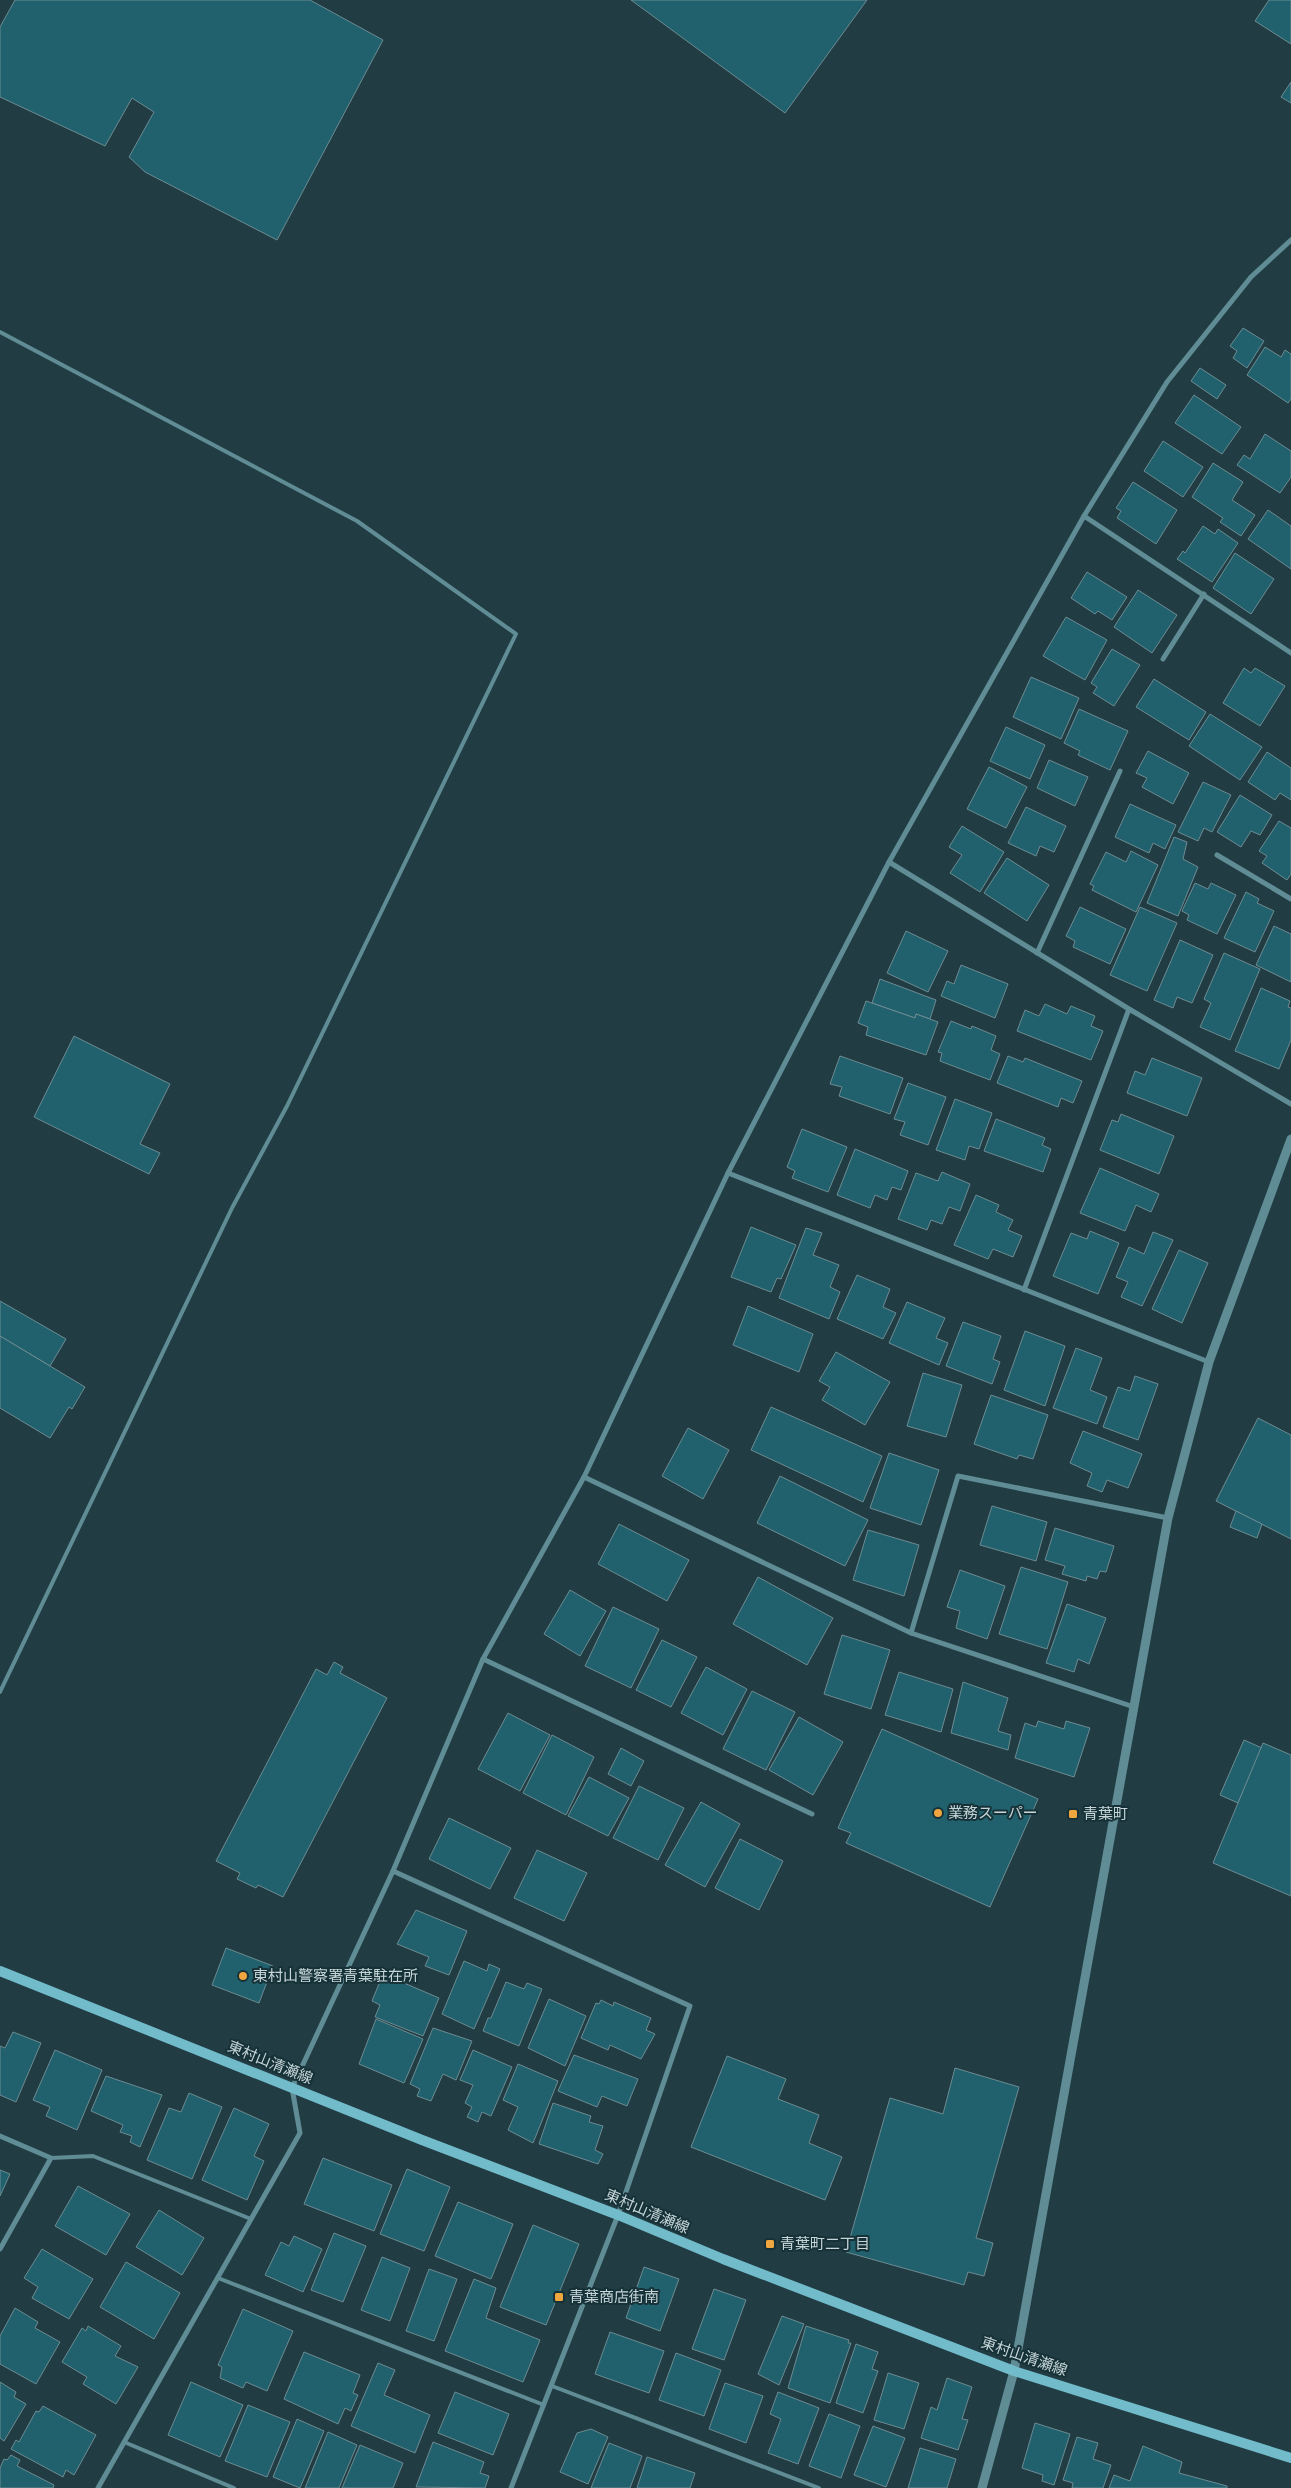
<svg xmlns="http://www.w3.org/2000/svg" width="1291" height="2488" font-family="'Alegreya Sans','Noto Sans JP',sans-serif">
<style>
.building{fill:#20616d;stroke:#6d8b92}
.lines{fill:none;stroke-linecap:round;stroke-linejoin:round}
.service{stroke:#608c95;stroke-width:4}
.minor{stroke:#608c95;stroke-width:5}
.tertiary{stroke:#608c95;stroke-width:9}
.secondary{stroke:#72bbca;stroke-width:10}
.poi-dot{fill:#f0a63f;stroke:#163238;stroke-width:2}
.labels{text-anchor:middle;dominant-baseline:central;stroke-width:4;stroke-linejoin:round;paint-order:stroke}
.poi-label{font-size:15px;fill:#c5d5d8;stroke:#163238;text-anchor:start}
.street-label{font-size:15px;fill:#c5d5d8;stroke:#163238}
</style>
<rect width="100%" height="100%" fill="#213d43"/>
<!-- building -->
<g class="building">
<polygon points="15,0 310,0 383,40 277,240 145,172 129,157 154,112 132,98 105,146 0,97 0,27"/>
<polygon points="631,0 867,0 785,113"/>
<polygon points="1269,0 1291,0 1291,44 1255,21"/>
<polygon points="1291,82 1291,103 1281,97"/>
<polygon points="1243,328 1264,341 1247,368 1233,358 1237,351 1230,346"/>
<polygon points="1265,347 1281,357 1285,350 1291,354 1291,399 1288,403 1247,375"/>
<polygon points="1200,368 1226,385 1217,399 1191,381"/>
<polygon points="1194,395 1241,427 1222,454 1175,423"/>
<polygon points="1265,434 1291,451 1291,477 1280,493 1237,465 1244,455 1250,459"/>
<polygon points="1163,441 1203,467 1183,497 1144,471"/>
<polygon points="1213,463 1243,482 1232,500 1255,515 1241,536 1220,522 1223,518 1192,497"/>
<polygon points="1133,482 1177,510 1156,544 1117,518 1121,511 1116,508"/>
<polygon points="1268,510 1291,526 1291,569 1248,539"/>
<polygon points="1203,526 1215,534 1218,529 1238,543 1212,582 1177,559 1183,551 1185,553"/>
<polygon points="1235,553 1274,579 1251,614 1213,588"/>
<polygon points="1087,572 1127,597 1112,620 1098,611 1095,614 1071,598"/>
<polygon points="1138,590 1177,615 1152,653 1114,627"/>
<polygon points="1066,617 1107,640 1085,680 1043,656"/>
<polygon points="1112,649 1140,665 1114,706 1093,693 1097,687 1091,683"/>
<polygon points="1244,668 1251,673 1255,668 1285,686 1260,726 1223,703"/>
<polygon points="1031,677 1079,698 1061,739 1013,717"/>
<polygon points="1154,679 1206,712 1189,740 1136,707"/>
<polygon points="1079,709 1128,731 1110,770 1078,755 1080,751 1064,743"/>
<polygon points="1210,714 1262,747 1240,780 1189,746"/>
<polygon points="1006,727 1045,745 1030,779 990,761"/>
<polygon points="1148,751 1189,773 1173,804 1142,787 1147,778 1136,773"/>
<polygon points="1267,752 1291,768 1291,800 1280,793 1275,800 1248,782"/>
<polygon points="1049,760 1088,777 1075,806 1037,788"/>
<polygon points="989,767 1027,787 1006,828 967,809"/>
<polygon points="1203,782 1231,795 1212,832 1204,828 1198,841 1178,832"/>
<polygon points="1240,795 1272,815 1260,835 1251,831 1241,847 1217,832"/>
<polygon points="1130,804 1176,825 1165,849 1153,843 1149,853 1115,837"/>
<polygon points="1026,807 1066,826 1054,852 1040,846 1036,856 1008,843"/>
<polygon points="1279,821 1291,828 1291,874 1287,880 1262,863 1267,856 1259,851"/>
<polygon points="962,826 1004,852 980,892 950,873 962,855 949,847"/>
<polygon points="1174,837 1187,842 1183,859 1198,867 1178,916 1147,903"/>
<polygon points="1131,851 1158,865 1136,912 1092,890 1094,886 1090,884 1106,852 1126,862"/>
<polygon points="1007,858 1049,885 1027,921 984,893"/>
<polygon points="1195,883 1208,889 1211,883 1236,895 1217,934 1187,920 1189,915 1182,911"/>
<polygon points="1246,892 1259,899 1257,903 1274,911 1255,952 1224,938"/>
<polygon points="1080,907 1126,929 1110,964 1073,947 1075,941 1066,936"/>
<polygon points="1140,907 1177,923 1147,991 1110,975"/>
<polygon points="1274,926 1291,934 1291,982 1256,965"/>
<polygon points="906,931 948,951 928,992 887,973"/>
<polygon points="1180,940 1213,955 1192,1003 1177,997 1173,1008 1154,1000"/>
<polygon points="1224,953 1260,969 1230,1040 1200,1027 1211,1003 1204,999"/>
<polygon points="961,965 1008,984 995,1018 941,996 947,981 954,984"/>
<polygon points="880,979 936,1000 930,1019 916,1014 915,1018 872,1003"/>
<polygon points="1261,988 1290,1001 1288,1007 1291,1008 1291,1040 1279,1069 1235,1051"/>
<polygon points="866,1001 915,1018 916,1014 938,1022 926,1055 866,1035 868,1027 858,1023"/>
<polygon points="1045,1004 1067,1014 1071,1006 1095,1016 1091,1026 1103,1031 1091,1060 1017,1031 1025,1010 1039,1016"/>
<polygon points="951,1021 971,1029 972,1026 996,1036 991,1050 1000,1054 990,1080 940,1061 942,1053 938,1052"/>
<polygon points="74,1036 170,1084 140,1144 160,1153 149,1174 34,1117"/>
<polygon points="840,1056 903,1078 890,1114 839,1096 842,1087 830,1084"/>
<polygon points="1008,1056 1023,1062 1025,1058 1082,1081 1073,1103 1061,1098 1058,1107 997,1083"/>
<polygon points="1152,1058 1202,1078 1187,1116 1127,1093 1135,1071 1145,1075"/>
<polygon points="908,1083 946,1097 928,1145 900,1135 905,1122 894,1119"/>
<polygon points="955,1099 992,1113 979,1149 969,1146 965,1160 936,1150"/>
<polygon points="1121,1114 1174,1136 1159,1174 1100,1150 1112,1120 1118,1122"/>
<polygon points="996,1119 1045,1138 1042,1145 1051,1149 1043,1172 984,1151"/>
<polygon points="802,1129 847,1147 828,1192 792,1178 795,1171 787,1167"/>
<polygon points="855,1149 908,1171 901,1190 892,1187 887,1200 875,1195 870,1208 837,1195"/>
<polygon points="1100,1168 1159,1194 1151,1212 1136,1205 1125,1231 1080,1213"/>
<polygon points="942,1172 970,1184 960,1211 949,1207 942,1224 931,1220 927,1230 898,1219 916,1173 938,1181"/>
<polygon points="976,1195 999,1205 996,1212 1013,1220 1008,1230 1022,1236 1013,1257 993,1249 988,1259 954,1245"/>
<polygon points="751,1227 796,1245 781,1279 777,1278 771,1292 731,1277"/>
<polygon points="806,1228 822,1233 813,1255 839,1265 830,1287 840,1292 829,1319 779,1298"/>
<polygon points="1090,1231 1119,1243 1098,1294 1053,1276 1071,1233 1087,1239"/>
<polygon points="1153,1232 1173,1240 1142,1306 1121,1297 1128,1282 1116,1277 1129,1247 1144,1254"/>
<polygon points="1179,1250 1208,1263 1182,1323 1152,1309"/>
<polygon points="857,1275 890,1289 883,1307 896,1313 883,1339 837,1319"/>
<polygon points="0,1301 66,1339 50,1366 0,1336"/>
<polygon points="907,1302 945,1318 936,1338 948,1343 939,1365 889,1343"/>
<polygon points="748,1306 813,1334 799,1372 733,1345"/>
<polygon points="963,1322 1001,1336 993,1359 1000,1362 992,1384 946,1366"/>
<polygon points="1025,1331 1065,1346 1045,1406 1004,1390"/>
<polygon points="0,1336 85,1387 72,1409 69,1407 50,1438 0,1408"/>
<polygon points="1076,1348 1102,1358 1090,1390 1107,1397 1097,1424 1053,1408"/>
<polygon points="836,1352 890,1382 865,1425 822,1400 830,1387 819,1381"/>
<polygon points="923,1373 962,1385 946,1437 907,1426"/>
<polygon points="1135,1376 1158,1384 1138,1440 1103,1427 1118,1387 1130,1391"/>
<polygon points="991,1395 1048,1415 1033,1459 1019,1455 1017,1459 974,1444"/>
<polygon points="771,1407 882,1456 863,1502 751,1450"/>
<polygon points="1258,1418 1291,1435 1291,1539 1216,1501"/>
<polygon points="688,1428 729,1450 703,1499 662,1476"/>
<polygon points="1083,1431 1142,1454 1128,1488 1107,1480 1102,1492 1087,1486 1092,1473 1070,1463"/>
<polygon points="889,1453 939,1470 921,1525 870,1508"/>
<polygon points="780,1476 868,1520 845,1566 757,1523"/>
<polygon points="992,1506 1047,1522 1036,1561 980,1545"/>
<polygon points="1236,1511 1262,1524 1257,1538 1230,1527"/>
<polygon points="619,1524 689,1560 667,1601 598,1564"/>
<polygon points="1055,1528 1114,1546 1106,1572 1100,1571 1097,1579 1087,1576 1086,1581 1062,1574 1065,1566 1045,1560"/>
<polygon points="868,1530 919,1545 904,1596 853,1580"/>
<polygon points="1021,1567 1068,1582 1047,1649 999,1634"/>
<polygon points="960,1570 1005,1586 987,1639 956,1628 960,1611 947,1607"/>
<polygon points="758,1577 833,1618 807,1665 733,1624"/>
<polygon points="570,1590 606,1611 580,1656 544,1634"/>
<polygon points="1067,1604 1106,1618 1089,1664 1078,1659 1074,1672 1046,1663"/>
<polygon points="613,1607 659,1629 631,1688 585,1666"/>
<polygon points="842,1635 890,1650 871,1709 824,1694"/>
<polygon points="662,1640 697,1657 671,1707 636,1690"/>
<polygon points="334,1662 343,1667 340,1673 387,1698 283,1897 258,1885 256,1888 237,1879 240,1873 216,1861 316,1669 327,1675"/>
<polygon points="706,1667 747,1689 723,1735 681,1713"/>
<polygon points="899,1672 953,1689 941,1732 885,1715"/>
<polygon points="963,1682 1008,1698 998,1731 1011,1735 1008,1750 951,1733"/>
<polygon points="752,1691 795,1712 766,1770 723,1749"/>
<polygon points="508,1713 550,1735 520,1791 478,1769"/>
<polygon points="799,1717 843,1742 813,1795 769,1770"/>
<polygon points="1038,1721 1064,1729 1066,1721 1090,1728 1074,1777 1015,1758 1025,1723 1036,1727"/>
<polygon points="882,1729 1038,1799 990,1907 846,1843 851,1833 838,1828"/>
<polygon points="552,1735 594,1757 566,1815 523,1793"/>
<polygon points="1244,1740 1262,1748 1238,1803 1220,1795"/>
<polygon points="1263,1743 1291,1755 1291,1896 1213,1863"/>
<polygon points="621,1748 644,1761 631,1786 608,1774"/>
<polygon points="589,1777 629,1798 608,1836 568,1816"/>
<polygon points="639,1786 684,1808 658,1860 613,1838"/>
<polygon points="701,1802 740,1824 705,1887 665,1865"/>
<polygon points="449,1818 511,1848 490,1889 429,1859"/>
<polygon points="740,1839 783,1861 759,1910 715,1888"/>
<polygon points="537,1850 587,1873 564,1921 514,1898"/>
<polygon points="416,1910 467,1931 449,1975 425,1966 429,1957 397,1944"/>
<polygon points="226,1948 273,1966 259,2003 212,1985"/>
<polygon points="464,1961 487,1971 489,1964 500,1969 474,2029 442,2014"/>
<polygon points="383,1974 439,1998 423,2036 375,2017 380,2005 372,2001"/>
<polygon points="506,1982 524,1989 527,1983 542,1989 519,2046 483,2031 488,2018 491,2018"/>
<polygon points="549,1999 586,2016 565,2066 528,2048"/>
<polygon points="601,2000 613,2006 614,2002 651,2018 646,2030 655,2034 641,2059 610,2045 608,2050 581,2038 596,2003 599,2004"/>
<polygon points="376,2019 423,2039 404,2083 359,2064"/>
<polygon points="433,2028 472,2041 456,2080 443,2074 431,2101 417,2096 420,2089 410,2084"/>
<polygon points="13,2032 41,2043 16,2102 0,2095 0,2046 5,2048"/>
<polygon points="55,2050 102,2070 77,2130 46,2116 50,2107 33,2100"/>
<polygon points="473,2050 512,2067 491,2116 482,2112 478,2122 467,2117 472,2107 465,2103 473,2085 460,2080"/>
<polygon points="574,2055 638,2079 627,2106 602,2096 597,2107 558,2091"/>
<polygon points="727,2056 786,2079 778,2099 819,2115 809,2143 842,2157 825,2200 691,2147"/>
<polygon points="518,2064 558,2081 533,2143 508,2130 518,2107 503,2100"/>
<polygon points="955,2068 1019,2087 976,2238 993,2243 984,2276 968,2272 964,2285 846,2252 890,2098 943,2114"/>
<polygon points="106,2076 162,2095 140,2147 130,2142 132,2136 120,2132 123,2125 91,2111"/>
<polygon points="189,2093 222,2107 192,2179 147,2160 169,2108 181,2112"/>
<polygon points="553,2103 591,2116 589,2122 603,2126 595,2150 603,2154 598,2164 539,2144"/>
<polygon points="234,2108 269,2124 254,2156 264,2161 247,2200 202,2180"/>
<polygon points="323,2158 392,2185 374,2231 304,2204"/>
<polygon points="407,2169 450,2187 424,2251 380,2234"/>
<polygon points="0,2170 10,2174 0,2196"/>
<polygon points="78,2186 130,2214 106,2255 55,2226"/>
<polygon points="458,2202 513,2224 491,2279 435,2256"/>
<polygon points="159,2210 204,2238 182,2275 136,2247"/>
<polygon points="533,2225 579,2244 546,2325 500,2307"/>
<polygon points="334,2233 366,2246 343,2302 311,2290"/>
<polygon points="294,2236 322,2249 303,2292 265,2275 281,2242 289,2246"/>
<polygon points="42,2249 93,2279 69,2319 32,2298 38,2287 24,2278"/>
<polygon points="382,2257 410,2268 390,2321 361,2310"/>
<polygon points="126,2262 180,2293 154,2339 100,2307"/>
<polygon points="644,2267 679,2279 660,2331 626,2318"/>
<polygon points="429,2269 457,2279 434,2341 406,2331"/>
<polygon points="474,2279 496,2288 486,2318 540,2340 523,2382 445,2351"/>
<polygon points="714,2289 746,2300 724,2360 692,2349"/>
<polygon points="15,2308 38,2322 35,2328 60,2342 36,2384 0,2364 0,2336"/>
<polygon points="243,2309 293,2331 267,2391 246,2382 243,2388 220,2378 222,2367 218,2365"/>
<polygon points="782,2316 804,2324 779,2385 758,2374"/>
<polygon points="88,2326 121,2346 115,2356 138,2367 116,2404 83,2384 87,2377 62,2362 82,2328 86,2331"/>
<polygon points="806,2326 849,2340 848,2343 851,2343 830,2403 788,2388"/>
<polygon points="610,2332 664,2351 649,2393 595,2374"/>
<polygon points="856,2344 878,2352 872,2369 878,2371 863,2413 836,2403"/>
<polygon points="304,2352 360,2375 353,2393 358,2395 351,2411 345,2408 338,2424 284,2399"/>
<polygon points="676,2353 721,2370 704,2416 659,2400"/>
<polygon points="378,2363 395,2370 384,2395 430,2415 415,2453 351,2426"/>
<polygon points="888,2373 919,2383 904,2429 874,2420"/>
<polygon points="947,2378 972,2387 962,2419 968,2420 958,2450 921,2438 931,2407 937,2410"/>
<polygon points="0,2382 16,2392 14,2397 26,2404 4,2441 0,2438"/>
<polygon points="191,2382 243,2405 220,2457 168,2435"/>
<polygon points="725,2383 763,2396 746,2443 709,2429"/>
<polygon points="455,2392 509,2414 493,2455 438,2433"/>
<polygon points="778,2392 819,2408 798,2464 768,2453 781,2419 770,2414"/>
<polygon points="248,2405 290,2422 267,2477 225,2461"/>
<polygon points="43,2406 96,2435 74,2475 66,2470 63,2477 11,2449 16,2440 19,2442 36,2411 39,2412"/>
<polygon points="829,2414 860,2426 841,2478 809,2466"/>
<polygon points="297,2419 324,2431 300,2488 273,2477"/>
<polygon points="1035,2423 1070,2434 1054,2485 1042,2481 1043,2475 1022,2468"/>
<polygon points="873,2426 905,2438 886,2487 854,2475"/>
<polygon points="591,2429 608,2437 588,2484 560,2472 577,2433"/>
<polygon points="328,2432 357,2445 339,2488 305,2488"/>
<polygon points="1077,2437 1098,2443 1093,2459 1111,2465 1103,2488 1072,2488 1073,2483 1063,2480"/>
<polygon points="433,2442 484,2462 480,2473 489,2476 485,2488 416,2487"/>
<polygon points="609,2443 642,2456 630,2488 591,2488"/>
<polygon points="360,2445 403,2463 393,2488 342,2488"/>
<polygon points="1143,2446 1182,2462 1179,2473 1227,2486 1227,2488 1109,2488 1114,2475 1130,2481"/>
<polygon points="920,2448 956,2459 947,2488 908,2488"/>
<polygon points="11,2455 20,2460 17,2466 54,2485 53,2488 0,2488 0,2468 4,2459 7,2460"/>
<polygon points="647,2457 695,2473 690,2488 637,2488"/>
</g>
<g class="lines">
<!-- service -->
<g class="service">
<polyline points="0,332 357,521 516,634 287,1106 232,1208 0,1692"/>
<polyline points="51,2158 93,2156 251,2219"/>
<polyline points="218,2278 544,2405"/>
<polyline points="552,2386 819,2488"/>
<polyline points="124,2442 234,2488"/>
</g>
<!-- minor -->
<g class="minor">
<polyline points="1084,516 1291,653"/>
<polyline points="1163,659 1204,594"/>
<polyline points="1217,855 1291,899"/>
<polyline points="889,862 1129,1009 1291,1104"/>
<polyline points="1037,953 1120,771"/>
<polyline points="728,1173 1209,1362"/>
<polyline points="1024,1290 1129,1009"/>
<polyline points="584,1477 911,1633"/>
<polyline points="483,1659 812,1814"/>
<polyline points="1134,1707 911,1633 958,1476 1168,1518"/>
<polyline points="393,1871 690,2006 618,2215 511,2488"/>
<polyline points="0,2136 51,2158 0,2249"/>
<polyline points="98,2488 300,2133 292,2088 393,1871 483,1659 584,1477 728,1173 889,862 1084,516 1167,382 1251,277 1291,240"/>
</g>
<!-- tertiary -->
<polyline class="tertiary" points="982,2488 1014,2371 1168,1518 1209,1362 1291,1139"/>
<!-- secondary -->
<polyline class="secondary" points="0,1971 422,2140 618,2215 723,2259 1014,2371 1291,2458"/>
</g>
<!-- markers -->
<g class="poi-dot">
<circle cx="938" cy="1813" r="5"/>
<rect x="1068" y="1809" width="10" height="10" rx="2.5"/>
<circle cx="243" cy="1976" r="5"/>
<rect x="765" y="2239" width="10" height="10" rx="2.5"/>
<rect x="554" y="2292" width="10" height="10" rx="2.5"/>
</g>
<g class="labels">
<!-- poi labels -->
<g class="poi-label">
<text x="948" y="1813">業務スーパー</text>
<text x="1083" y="1814">青葉町</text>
<text x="253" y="1976">東村山警察署青葉駐在所</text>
<text x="780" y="2244">青葉町二丁目</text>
<text x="569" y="2297">青葉商店街南</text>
</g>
<!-- street labels -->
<g class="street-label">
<text transform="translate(270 2063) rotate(22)">東村山清瀬線</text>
<text transform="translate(647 2212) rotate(23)">東村山清瀬線</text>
<text transform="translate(1024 2357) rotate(19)">東村山清瀬線</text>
</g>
</g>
</svg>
